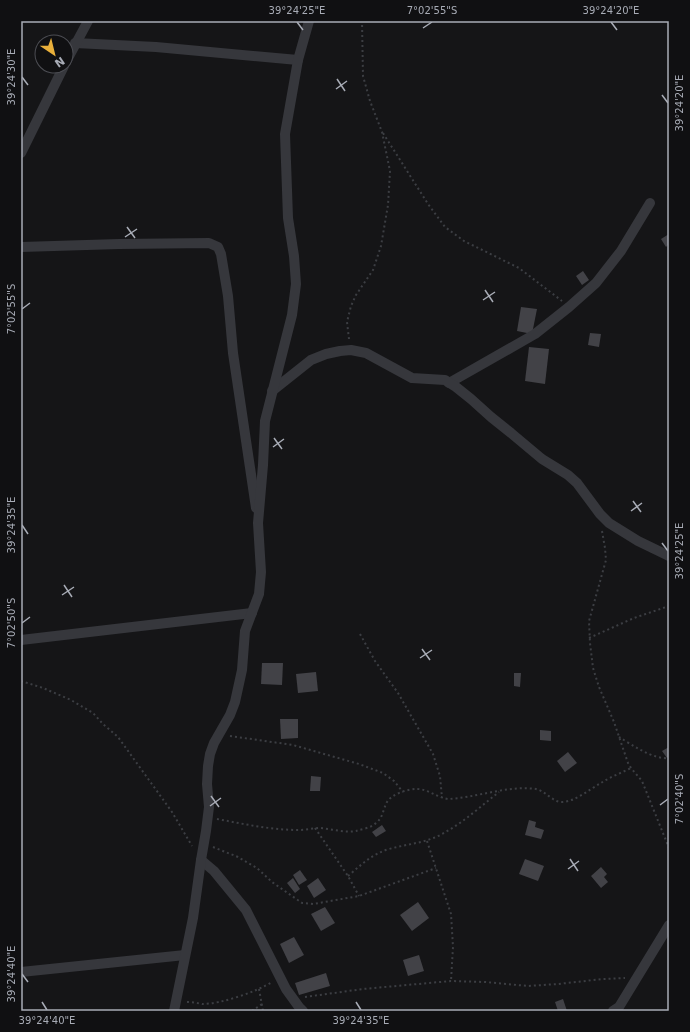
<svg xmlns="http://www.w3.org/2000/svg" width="690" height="1032" font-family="'DejaVu Sans',sans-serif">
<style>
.building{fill:#424247}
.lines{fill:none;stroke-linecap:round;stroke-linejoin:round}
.path{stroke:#3c3e43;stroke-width:2;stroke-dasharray:2 3;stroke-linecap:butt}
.street{stroke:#36373c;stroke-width:10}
.ticks{fill:none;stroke:#a8acb6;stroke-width:1.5}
.neatline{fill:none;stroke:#a8acb6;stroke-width:1.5}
.ticks-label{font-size:10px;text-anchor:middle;fill:#a8acb6}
</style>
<rect width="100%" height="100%" fill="#151517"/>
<!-- building -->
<g class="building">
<polygon points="669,234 669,244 666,247 661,239"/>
<polygon points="583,271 589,280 582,285 576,276"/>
<polygon points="521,307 537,309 532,334 517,331"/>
<polygon points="590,333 601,334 599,347 588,345"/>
<polygon points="529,347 549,349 545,384 525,381"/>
<polygon points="262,663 283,663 282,685 261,684"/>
<polygon points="316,672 318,691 298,693 296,674"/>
<polygon points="514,673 521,673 520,687 514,686"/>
<polygon points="280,719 298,719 298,738 281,739"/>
<polygon points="540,730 551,731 551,741 540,740"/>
<polygon points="669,747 669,752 668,753 669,756 667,758 662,751"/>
<polygon points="568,752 577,763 565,772 557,761"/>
<polygon points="311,776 321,777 320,791 310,791"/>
<polygon points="529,820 536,822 535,827 544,830 541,839 525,835"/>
<polygon points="382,825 386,831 376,837 372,832"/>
<polygon points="525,859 544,866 538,881 519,874"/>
<polygon points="601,867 607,874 604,877 608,882 601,888 591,876"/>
<polygon points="300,870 307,880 299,885 293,875"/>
<polygon points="293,878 300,889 295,893 287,883"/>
<polygon points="318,878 326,890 314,898 307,886"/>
<polygon points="418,902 429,918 412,931 400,915"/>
<polygon points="325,907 335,923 321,931 311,914"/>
<polygon points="294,937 304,955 289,963 280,944"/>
<polygon points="419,955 424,971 408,976 403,960"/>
<polygon points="326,973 330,986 299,995 295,983"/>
<polygon points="563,999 567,1011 558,1011 555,1002"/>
</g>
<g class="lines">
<!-- path -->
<g class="path">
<polyline points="383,133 428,204 445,227 464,241 519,268 562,301"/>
<polyline points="349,339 347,322 351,306 356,295 373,270 381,246 388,205 390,171 382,132 370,101 363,76 362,21"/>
<polyline points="602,531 605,548 606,560 589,621 590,643 593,668 599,687 614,722 628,763 631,768 642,781 669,848"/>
<polyline points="360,634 375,661 398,693 433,754 440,776 442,798"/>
<polyline points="589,638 634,618 669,606"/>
<polyline points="21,681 43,688 71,700 93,713 103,724 118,737 172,812 192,846"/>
<polyline points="230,736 293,745 359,764 383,773 394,781 403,792"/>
<path d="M 619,737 C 632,745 654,760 669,758"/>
<path d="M 217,819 C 244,824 271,830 299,830 C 306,830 313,828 320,828 C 332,829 344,833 356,831 C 362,829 371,828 376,823 C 383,818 383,809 387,802 C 392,794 407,789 417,789 C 428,789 436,797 448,799 C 475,798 508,785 536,789 C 546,791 553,803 563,802 C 576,801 590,789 601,783 C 610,777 621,773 631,768"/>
<polyline points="315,828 348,876 359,896"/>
<polyline points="427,841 451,914 453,947 451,981"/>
<polyline points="213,847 238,857 257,868 272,882 302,903 313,904 359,896 436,868"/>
<path d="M 348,876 C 361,865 372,854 389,849 C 407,844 426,843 442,834 C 463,823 481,806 499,792"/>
<polyline points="259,989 263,1011"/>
<polyline points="305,997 363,989 451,981 485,982 528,986 558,984 603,979 625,978"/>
<path d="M 187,1002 C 192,1002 197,1003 202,1004 C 221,1004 256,992 272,982"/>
<polyline points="252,1011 262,1004"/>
</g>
<!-- street -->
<g class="street">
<polyline points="75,43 156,47 298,60"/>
<polyline points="66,62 88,21"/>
<polyline points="21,153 64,66"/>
<polyline points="21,247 119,244 209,243 218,247 221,254 228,296 233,353 256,508"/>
<polyline points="449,383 535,334 569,307 596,283 621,251 650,203"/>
<polyline points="272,391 311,360 326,354 340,351 351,350 366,353 412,378 445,380 456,387 471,399 491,417 511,433 542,459 568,475 577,483 600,514 609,523 638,541 669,556"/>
<polyline points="21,640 252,613"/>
<polyline points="201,860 214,871 246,910 286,989 299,1007 303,1011"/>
<polyline points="21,972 185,955"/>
<polyline points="174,1011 193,918 201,860 206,831 209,807 207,784 208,766 210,754 214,743 230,715 235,702 242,670 245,631 259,594 261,572 258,523 263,465 265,421 292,315 296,284 294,256 288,218 285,134 298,60 309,21"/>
<polyline points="613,1011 619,1007 669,925"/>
</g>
</g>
<!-- ticks -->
<path class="ticks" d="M 297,22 L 303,30M 611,22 L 617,30M 423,28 L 432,22M 22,77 L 28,85M 337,79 L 345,91M 336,89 L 347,81M 662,95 L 668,103M 127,227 L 135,238M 125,237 L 137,229M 485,290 L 493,302M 483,300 L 495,292M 22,309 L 30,303M 274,438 L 282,449M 273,447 L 284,439M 633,501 L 641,512M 631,511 L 642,503M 22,525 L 28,534M 662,543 L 668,551M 64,585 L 72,597M 62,595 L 74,587M 22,623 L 30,617M 422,649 L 430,660M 420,658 L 432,650M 211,796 L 219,807M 660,805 L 668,799M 210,806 L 221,798M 570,859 L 578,871M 568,869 L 579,861M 22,974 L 28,982M 42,1002 L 47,1010M 356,1002 L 361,1010"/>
<!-- border -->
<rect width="690" height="1032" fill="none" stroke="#101012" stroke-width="44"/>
<!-- north arrow -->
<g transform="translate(54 54) rotate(145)"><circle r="19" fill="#101012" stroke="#4d4e54"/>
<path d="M0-3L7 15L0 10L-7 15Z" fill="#e9b03b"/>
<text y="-6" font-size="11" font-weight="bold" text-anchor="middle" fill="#a8acb6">N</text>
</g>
<rect x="22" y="22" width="646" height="988" class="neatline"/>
<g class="ticks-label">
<text x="297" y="14">39°24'25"E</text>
<text x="432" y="14">7°02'55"S</text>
<text x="611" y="14">39°24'20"E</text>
<text transform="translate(11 77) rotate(-90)" y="4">39°24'30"E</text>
<text transform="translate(679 103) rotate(-90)" y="4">39°24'20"E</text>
<text transform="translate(11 309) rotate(-90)" y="4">7°02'55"S</text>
<text transform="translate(11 525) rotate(-90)" y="4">39°24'35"E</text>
<text transform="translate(679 551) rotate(-90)" y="4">39°24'25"E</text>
<text transform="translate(11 623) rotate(-90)" y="4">7°02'50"S</text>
<text transform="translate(679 799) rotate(-90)" y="4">7°02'40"S</text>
<text transform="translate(11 974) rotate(-90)" y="4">39°24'40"E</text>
<text x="47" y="1024">39°24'40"E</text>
<text x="361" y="1024">39°24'35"E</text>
</g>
</svg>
